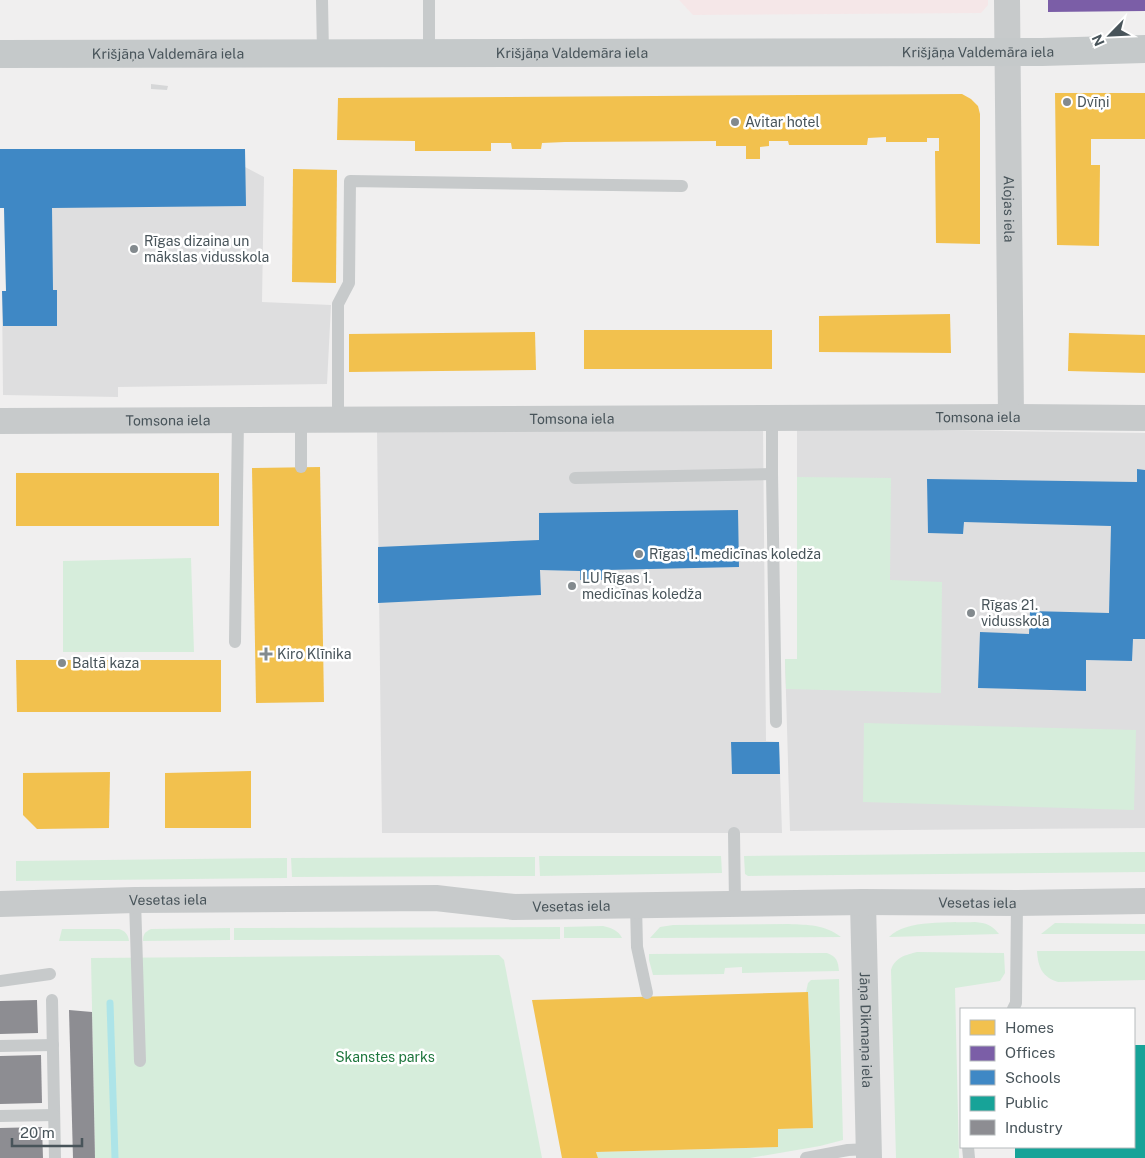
<svg xmlns="http://www.w3.org/2000/svg" width="1145" height="1158" font-family="'Public Sans',sans-serif">
<style>
.education{fill:#dededf}
.medical{fill:#f5e7e8}
.green{fill:#d6eddb}
.homes{fill:#f2c14e}
.offices{fill:#7b5ea7}
.schools{fill:#3f88c5}
.public{fill:#17a398}
.industry{fill:#8d8d92}
.lines{fill:none;stroke-linecap:round;stroke-linejoin:round}
.stream{stroke:#ade4e8;stroke-width:7}
.building{fill:#d6d7d8}
.service{stroke:#c7cacb;stroke-width:12}
.minor{stroke:#c7cacb;stroke-width:26}
.primary{stroke:#c5c9ca;stroke-width:28}
.poi-dot{fill:#838a8e;stroke:#fff;stroke-width:2}
.labels{text-anchor:middle;dominant-baseline:central;stroke-width:5;stroke-linejoin:round;paint-order:stroke}
.street-label{font-size:14px;fill:#48545a;stroke:#fff}
.poi-label{font-size:14px;fill:#48545a;stroke:#fff;text-anchor:start}
.park-label{font-size:14px;fill:#1e763d;stroke:#fff}
</style>
<rect width="100%" height="100%" fill="#f0efef"/>
<!-- education -->
<g class="education">
<polygon points="0,149 245,149 245,167 264,177 262,302 331,305 327,384 118,387 118,397 3,395 2,291 6,291 4,208 0,208"/>
<polygon points="763,428 766,741 779,742 782,833 382,833 377,431"/>
<polygon points="797,428 1145,433 1145,828 790,831 785,659 797,659"/>
</g>
<!-- medical -->
<polygon class="medical" points="679,0 988,0 988,5 981,13 693,15"/>
<!-- green -->
<g class="green">
<polygon points="797,477 891,478 890,580 942,582 941,693 786,689 785,659 797,659"/>
<polygon points="191,558 194,652 63,652 63,561"/>
<polygon points="864,723 1136,730 1134,810 863,802"/>
<polygon points="1145,852 1145,872 748,876 745,874 744,856"/>
<polygon points="539,856 721,856 722,873 540,876"/>
<polygon points="535,857 535,876 292,877 291,858"/>
<polygon points="287,858 287,878 16,881 16,861"/>
<path d="M 975,922 C 986,923 992,925 999,934 L 889,937 C 906,919 951,923 975,922 Z"/>
<polygon points="1055,923 1145,924 1145,934 1041,934"/>
<path d="M 789,924 C 808,925 824,924 841,937 L 650,938 L 660,927 L 673,925 Z"/>
<path d="M 603,926 C 611,928 618,930 622,938 L 564,938 L 564,927 Z"/>
<polygon points="560,927 560,939 234,940 234,928"/>
<path d="M 230,928 L 230,940 L 143,941 C 143,934 145,932 151,929 Z"/>
<path d="M 62,929 L 119,929 C 125,931 128,934 129,941 L 59,941 Z"/>
<path d="M 1037,951 L 1145,951 L 1145,980 L 1058,982 C 1042,977 1038,967 1037,951 Z"/>
<path d="M 917,952 L 1004,953 L 1005,973 L 1000,981 L 955,988 L 959,1158 L 896,1158 L 891,970 C 895,957 906,955 917,952 Z"/>
<path d="M 827,953 C 837,957 838,961 839,971 L 742,973 L 742,967 L 725,968 L 724,974 L 653,975 L 649,960 L 649,954 Z"/>
<polygon points="499,955 504,960 542,1158 95,1158 91,958"/>
<polygon points="839,979 843,1140 820,1146 750,1158 598,1158 596,1152 778,1147 778,1129 812,1128 808,992 806,992 808,983 811,980"/>
</g>
<!-- homes -->
<g class="homes">
<polygon points="1055,93 1145,93 1145,139 1091,139 1091,165 1100,165 1099,246 1057,245"/>
<polygon points="962,94 971,99 978,106 980,114 980,244 936,243 935,151 939,151 939,138 927,138 927,142 886,142 886,137 868,138 867,145 789,145 788,141 769,141 769,146 760,147 760,159 746,159 746,146 716,146 716,141 565,142 542,143 541,149 512,149 511,143 491,143 491,151 415,151 415,141 337,140 338,98"/>
<polygon points="293,169 337,170 336,283 292,282"/>
<polygon points="950,314 951,353 819,352 819,316"/>
<rect x="584" y="330" width="188" height="39"/>
<polygon points="535,332 536,370 349,372 349,334"/>
<polygon points="1069,333 1145,335 1145,373 1068,371"/>
<polygon points="320,467 324,702 256,703 252,468"/>
<rect x="16" y="473" width="203" height="53"/>
<polygon points="16,660 221,660 221,712 17,712"/>
<polygon points="251,771 251,828 165,828 165,773"/>
<polygon points="110,772 109,828 37,829 23,815 23,773"/>
<polygon points="808,992 813,1128 778,1129 778,1147 596,1152 598,1158 562,1158 532,1000"/>
</g>
<!-- offices -->
<polygon class="offices" points="1048,0 1145,0 1145,11 1048,12"/>
<!-- schools -->
<g class="schools">
<polygon points="0,149 245,149 246,206 52,208 53,290 57,290 57,326 3,326 2,291 6,291 4,208 0,208"/>
<polygon points="1137,469 1145,470 1145,639 1133,639 1132,661 1086,660 1086,691 978,688 980,632 1029,634 1030,611 1109,613 1111,526 964,522 963,534 928,533 927,479 1137,482"/>
<polygon points="738,510 739,567 606,570 607,580 580,580 580,571 540,570 541,595 378,603 378,547 539,540 539,513"/>
<polygon points="731,742 779,742 780,774 732,774"/>
</g>
<!-- public -->
<polygon class="public" points="1134,1045 1145,1045 1145,1158 1015,1158 1015,1147 1134,1147"/>
<!-- industry -->
<g class="industry">
<polygon points="37,1000 38,1033 0,1034 0,1001"/>
<polygon points="69,1010 92,1012 95,1158 73,1158"/>
<polygon points="41,1055 42,1103 0,1104 0,1056"/>
<polygon points="42,1127 43,1158 0,1158 0,1128"/>
</g>
<g class="lines">
<!-- stream -->
<polyline class="stream" points="110,1003 115,1158"/>
</g>
<!-- building -->
<polygon class="building" points="151,84 168,86 167,90 151,89"/>
<g class="lines">
<!-- service -->
<g class="service">
<polyline points="322,0 323,53"/>
<polyline points="429,52 429,0"/>
<polyline points="772,418 772,474 776,722"/>
<polyline points="338,419 338,304 349,283 350,181 682,186"/>
<polyline points="301,467 301,419"/>
<polyline points="575,478 772,474"/>
<polyline points="235,642 238,419"/>
<polyline points="734,833 735,903"/>
<polyline points="135,900 140,1061"/>
<polyline points="636,905 637,947 647,993"/>
<polyline points="0,981 50,974"/>
<polyline points="52,1000 55,1158"/>
<polyline points="1013,1009 1016,1003 1017,903"/>
<polyline points="0,1046 53,1045"/>
<polyline points="0,1116 54,1115"/>
<polyline points="968,1147 969,1158"/>
<polyline points="806,1158 848,1150 869,1149"/>
</g>
<!-- minor -->
<g class="minor">
<path id="s1" d="M 1007,0 L 1011,417"/>
<path id="s2" d="M 0,421 L 1011,417 L 1145,418"/>
<path id="s3" d="M 863,902 L 869,1158"/>
<path id="s4" d="M 0,904 L 135,900 L 436,898 L 514,907 L 863,902 L 1017,903 L 1145,901"/>
</g>
<!-- primary -->
<path class="primary" id="s5" d="M 0,54 L 1042,52 L 1145,49"/>
</g>
<!-- markers -->
<g class="poi-dot">
<circle cx="1067" cy="102" r="5"/>
<circle cx="735" cy="122" r="5"/>
<circle cx="134" cy="249" r="5"/>
<circle cx="639" cy="554" r="5"/>
<circle cx="572" cy="586" r="5"/>
<circle cx="971" cy="613" r="5"/>
<path d="M263.5 646.5h5v5h5v5h-5v5h-5v-5h-5v-5h5z"/>
<circle cx="62" cy="663" r="5"/>
</g>
<g class="labels">
<!-- street labels -->
<g class="street-label">
<text stroke="none"><textPath href="#s5" startOffset="978">Krišjāņa Valdemāra iela</textPath></text>
<text stroke="none"><textPath href="#s5" startOffset="572">Krišjāņa Valdemāra iela</textPath></text>
<text stroke="none"><textPath href="#s5" startOffset="168">Krišjāņa Valdemāra iela</textPath></text>
<text stroke="none"><textPath href="#s1" startOffset="209">Alojas iela</textPath></text>
<text stroke="none"><textPath href="#s2" startOffset="978">Tomsona iela</textPath></text>
<text stroke="none"><textPath href="#s2" startOffset="572">Tomsona iela</textPath></text>
<text stroke="none"><textPath href="#s2" startOffset="168">Tomsona iela</textPath></text>
<text stroke="none"><textPath href="#s4" startOffset="168">Vesetas iela</textPath></text>
<text stroke="none"><textPath href="#s4" startOffset="978">Vesetas iela</textPath></text>
<text stroke="none"><textPath href="#s4" startOffset="572">Vesetas iela</textPath></text>
<text stroke="none"><textPath href="#s3" startOffset="128">Jāņa Dikmaņa iela</textPath></text>
</g>
<!-- poi labels -->
<g class="poi-label">
<text x="1077" y="102">Dvīņi</text>
<text x="745" y="122">Avitar hotel</text>
<text x="144" y="241">Rīgas dizaina un<tspan x="144" dy="16">mākslas vidusskola</tspan></text>
<text x="649" y="554">Rīgas 1. medicīnas koledža</text>
<text x="582" y="578">LU Rīgas 1.<tspan x="582" dy="16">medicīnas koledža</tspan></text>
<text x="981" y="605">Rīgas 21.<tspan x="981" dy="16">vidusskola</tspan></text>
<text x="277" y="654">Kiro Klīnika</text>
<text x="72" y="663">Baltā kaza</text>
</g>
<!-- park labels -->
<g class="park-label">
<text x="385" y="1057">Skanstes parks</text>
</g>
</g>
<!-- legend -->
<rect x="960" y="1008" width="175" height="140" fill="#ffffff" stroke="#b6bbbd"/>
<rect x="970" y="1020" width="25" height="15" fill="#f2c14e" stroke="#b6bbbd"/>
<text x="1005" y="1033" font-size="15" fill="#48545a">Homes</text>
<rect x="970" y="1046" width="25" height="15" fill="#7b5ea7" stroke="#b6bbbd"/>
<text x="1005" y="1058" font-size="15" fill="#48545a">Offices</text>
<rect x="970" y="1070" width="25" height="15" fill="#3f88c5" stroke="#b6bbbd"/>
<text x="1005" y="1083" font-size="15" fill="#48545a">Schools</text>
<rect x="970" y="1096" width="25" height="15" fill="#17a398" stroke="#b6bbbd"/>
<text x="1005" y="1108" font-size="15" fill="#48545a">Public</text>
<rect x="970" y="1120" width="25" height="15" fill="#8d8d92" stroke="#b6bbbd"/>
<text x="1005" y="1133" font-size="15" fill="#48545a">Industry</text>
<!-- north arrow -->
<g transform="translate(1110 35) rotate(246)" stroke="#ffffff" stroke-width="4" paint-order="stroke">
<path d="M0-4L9 19L0 12L-9 19Z" fill="#48545a"/>
<text y="-8" font-size="14" font-weight="bold" text-anchor="middle" fill="#48545a">N</text>
</g>
<!-- scale -->
<path d="M12 1138v8h70v-8" fill="none" stroke="#48545a" stroke-width="2.5"/>
<text x="20" y="1138" font-size="15" fill="#48545a" stroke="#ffffff" stroke-width="4" paint-order="stroke">20 m</text>
</svg>
